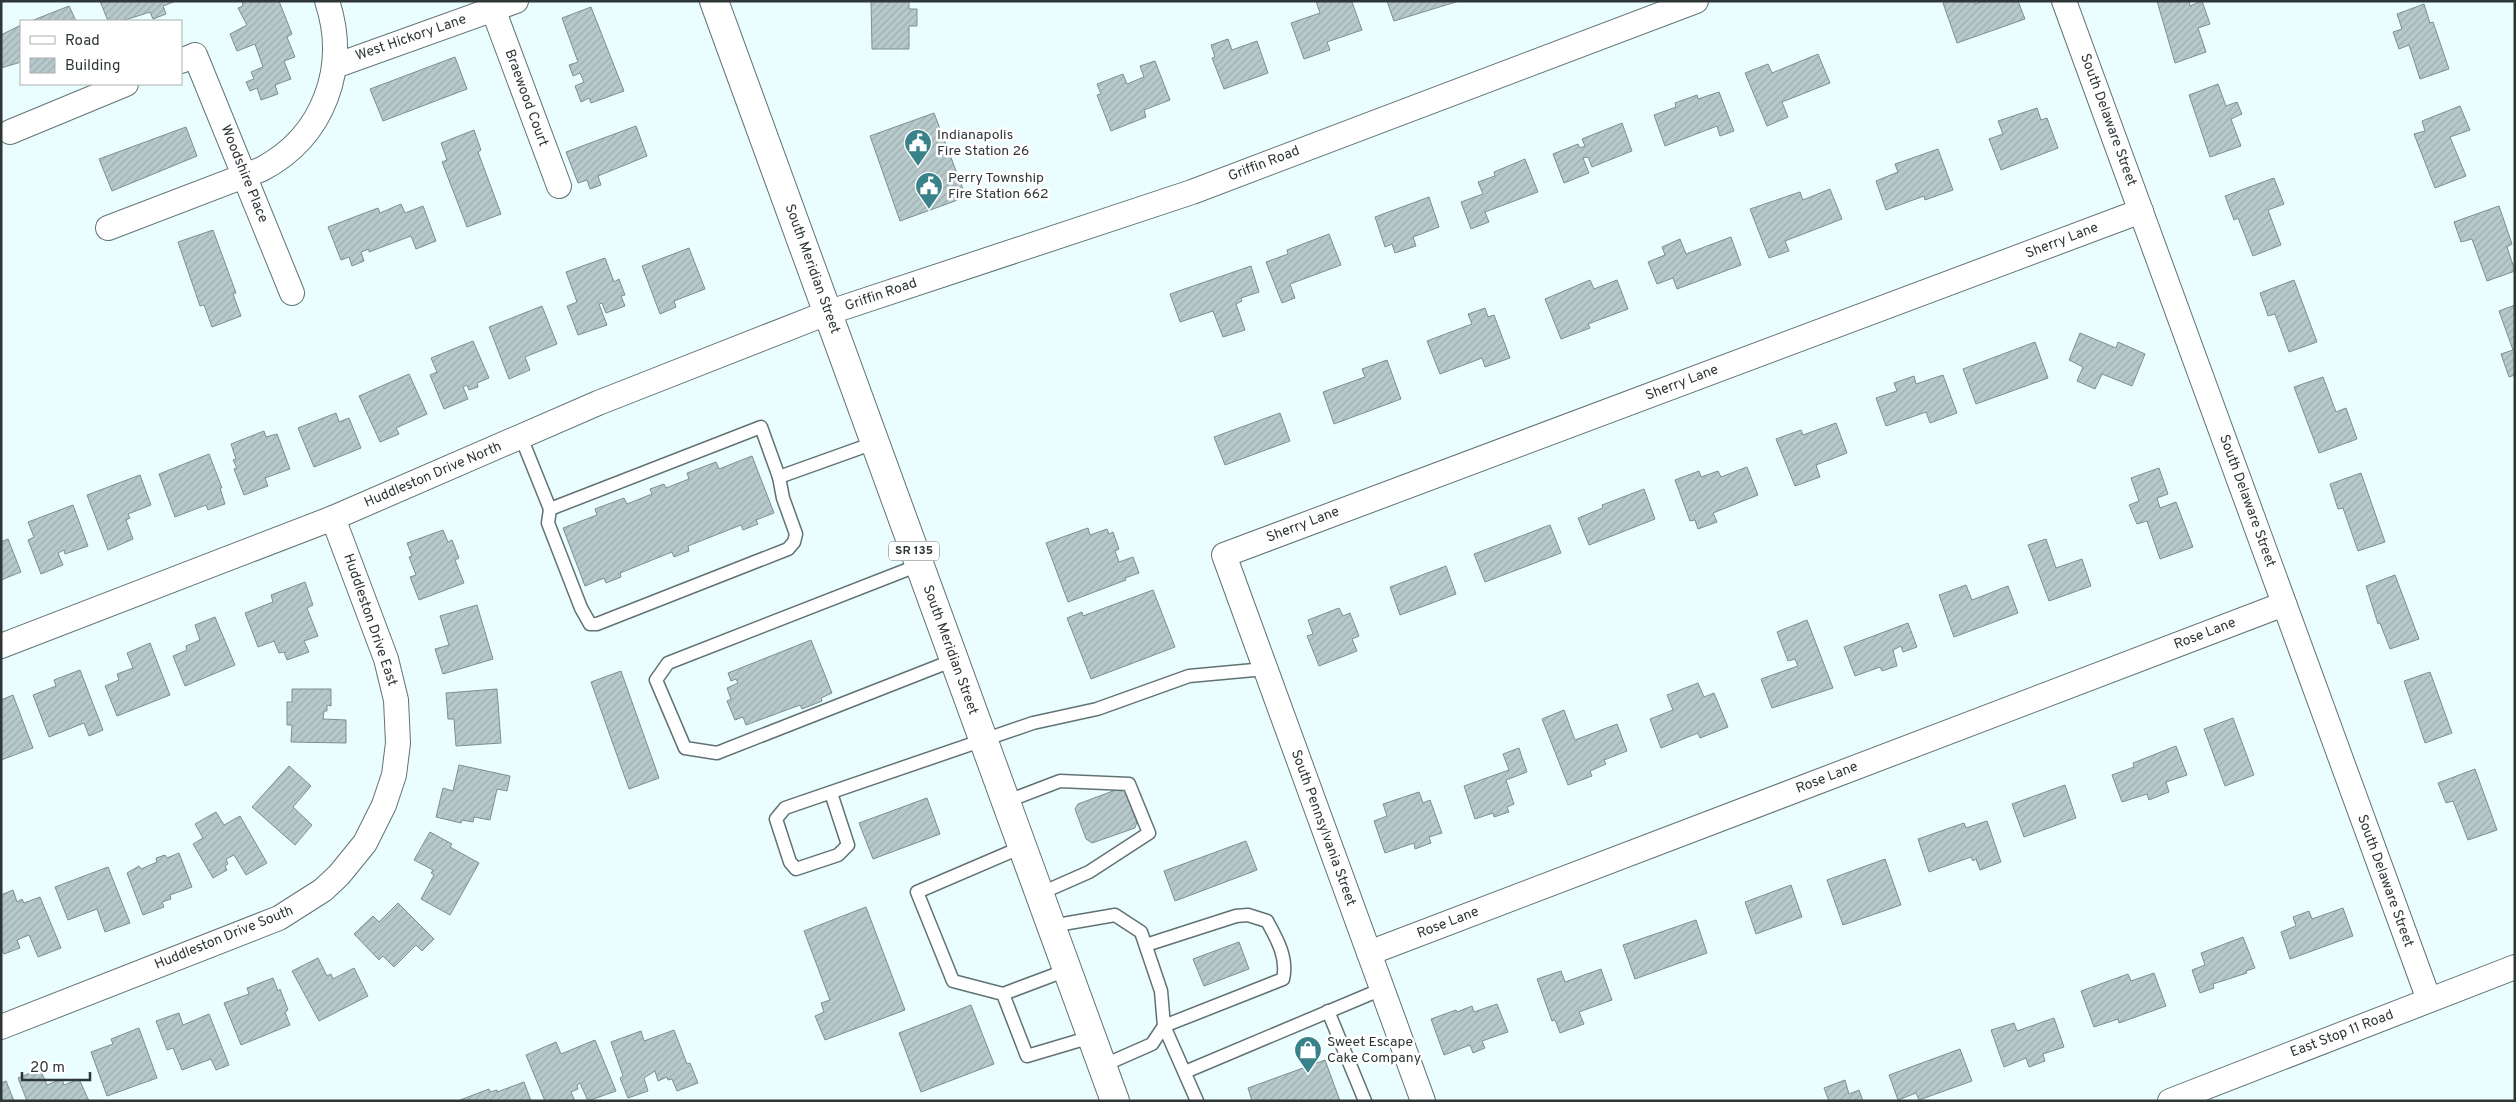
<svg xmlns="http://www.w3.org/2000/svg" width="2516" height="1102" font-family="Overpass,sans-serif">
<style>
.building{fill:url(#building-hatch);stroke:#7d8f90}
.lines{fill:none;stroke-linecap:round;stroke-linejoin:round}
.service-casing{stroke:#627274;stroke-width:15}
.minor-casing{stroke:#627274;stroke-width:26}
.primary-casing{stroke:#627274;stroke-width:30}
.service{stroke:#fff;stroke-width:12}
.minor{stroke:#fff;stroke-width:24}
.primary{stroke:#fff;stroke-width:28}
.labels{text-anchor:middle;dominant-baseline:central;stroke-width:5;stroke-linejoin:round;paint-order:stroke}
.shield{fill:#fff;stroke:#6d7273;stroke-width:1}
.shield-label{font-size:12px;font-weight:bold;fill:#2f3637}
.street-label{font-size:14px;fill:#2f3637;stroke:#fff}
.poi-label{font-size:14px;fill:#2f3637;stroke:#fff;text-anchor:start}
</style>
<defs>
<pattern id="building-hatch" width="6" height="6" patternUnits="userSpaceOnUse" patternTransform="scale(1.25)"><rect width="6" height="6" fill="#b7c9cb"/><path d="M-1 1l2-2M0 6l6-6M5 7l2-2" fill="none" stroke="#9eadaf"/></pattern>
</defs>
<rect width="100%" height="100%" fill="#eafdff"/>
<!-- building -->
<g class="building">
<polygon points="100,1 176,1 163,6 166,14 153,19 150,12 122,21 108,21"/>
<polygon points="242,1 279,1 292,34 287,37 295,57 284,61 291,79 275,85 278,94 261,100 257,88 250,91 246,82 254,79 251,72 263,67 255,44 237,51 230,34 247,25 238,8 243,6"/>
<polygon points="871,1 909,1 909,9 917,9 917,26 909,26 909,49 872,49"/>
<polygon points="1316,1 1352,2 1362,30 1327,42 1330,50 1304,59 1291,23 1320,13"/>
<polygon points="1387,1 1459,1 1394,21"/>
<polygon points="1947,1 1974,1 1975,4 1984,1 2018,1 2025,19 1957,43 1943,3"/>
<polygon points="2157,1 2189,1 2190,6 2202,1 2210,24 2198,28 2206,52 2175,63"/>
<polygon points="2424,4 2430,23 2433,22 2449,69 2420,79 2409,45 2399,49 2393,32 2402,29 2397,14"/>
<polygon points="69,6 76,21 31,21"/>
<polygon points="591,7 624,91 591,103 589,98 581,102 575,86 584,82 580,73 573,76 569,65 578,62 562,18"/>
<polygon points="21,25 21,62 1,68 1,35"/>
<polygon points="1228,39 1232,50 1257,41 1268,73 1224,89 1212,58 1215,57 1211,45"/>
<polygon points="1818,54 1830,83 1782,102 1788,117 1767,126 1745,73 1768,64 1772,73"/>
<polygon points="455,57 467,89 383,121 370,89"/>
<polygon points="1155,61 1170,100 1144,110 1146,117 1111,131 1097,95 1101,94 1097,84 1123,74 1127,84 1144,77 1140,66"/>
<polygon points="2218,84 2226,106 2237,102 2242,114 2231,119 2241,146 2210,157 2189,95"/>
<polygon points="1719,92 1734,131 1720,136 1717,126 1665,146 1654,115 1676,107 1675,103 1697,95 1698,99"/>
<polygon points="2460,106 2470,130 2450,137 2466,176 2435,188 2414,134 2425,131 2422,121"/>
<polygon points="2037,108 2041,120 2047,118 2058,148 2001,170 1989,139 2003,134 1998,121"/>
<polygon points="934,113 966,197 900,221 870,136"/>
<polygon points="1622,123 1632,151 1592,167 1588,157 1583,158 1589,173 1564,183 1553,154 1578,144 1580,148 1585,146 1582,139"/>
<polygon points="636,126 647,156 598,176 601,185 590,189 587,180 578,183 566,152"/>
<polygon points="186,127 197,156 112,191 99,159"/>
<polygon points="474,130 481,150 478,152 501,214 467,227 442,162 447,160 441,143"/>
<polygon points="1938,149 1953,190 1925,200 1924,196 1886,210 1876,181 1898,172 1895,164"/>
<polygon points="1525,159 1538,192 1485,212 1489,222 1471,229 1461,202 1483,194 1478,182 1495,176 1494,172"/>
<polygon points="2274,178 2284,204 2268,210 2281,245 2253,256 2238,218 2234,220 2225,196"/>
<polygon points="1830,189 1842,219 1785,241 1789,251 1769,258 1750,209 1800,192 1803,200"/>
<polygon points="1429,197 1439,227 1413,237 1416,246 1395,253 1392,244 1385,247 1375,217"/>
<polygon points="401,204 405,213 423,206 436,241 416,249 411,236 369,252 369,249 361,252 364,261 352,266 349,257 341,260 328,227 378,208 380,213"/>
<polygon points="2499,206 2512,244 2507,247 2515,271 2487,281 2472,239 2461,242 2454,222"/>
<polygon points="213,230 236,293 233,294 241,316 212,327 204,305 200,306 178,242"/>
<polygon points="1329,234 1341,265 1290,284 1295,298 1282,303 1266,262 1288,254 1287,250"/>
<polygon points="1731,237 1741,265 1677,289 1673,278 1657,284 1648,262 1665,255 1662,247 1680,239 1686,254"/>
<polygon points="689,248 705,289 674,301 676,307 660,314 642,266"/>
<polygon points="605,258 614,282 619,279 625,295 621,296 625,306 606,313 602,303 599,304 607,325 578,335 567,306 577,302 566,272"/>
<polygon points="1251,266 1259,292 1241,298 1242,301 1236,304 1245,330 1223,337 1213,311 1180,322 1170,294"/>
<polygon points="1590,280 1594,289 1617,280 1628,309 1588,324 1590,328 1561,339 1545,299"/>
<polygon points="2294,280 2317,342 2289,352 2275,314 2268,316 2260,293"/>
<polygon points="2515,305 2515,375 2509,377 2501,354 2513,350 2499,311"/>
<polygon points="542,306 557,344 525,357 530,370 509,379 489,327"/>
<polygon points="1485,308 1488,317 1494,315 1510,358 1485,367 1482,358 1440,374 1427,341 1472,324 1468,314"/>
<polygon points="2080,333 2116,348 2118,342 2145,354 2132,386 2102,374 2095,389 2077,381 2083,367 2069,360"/>
<polygon points="473,341 489,378 477,383 478,387 469,390 467,385 463,387 468,399 444,409 430,375 437,372 431,358"/>
<polygon points="2035,342 2048,378 1976,404 1963,369"/>
<polygon points="1387,360 1401,399 1334,424 1323,392 1365,377 1362,369"/>
<polygon points="409,374 427,414 396,428 399,434 380,442 359,396"/>
<polygon points="1943,375 1957,413 1930,423 1926,412 1886,426 1876,398 1897,391 1894,383 1914,376 1916,384"/>
<polygon points="2323,377 2336,412 2346,408 2357,439 2319,453 2294,387"/>
<polygon points="336,413 339,422 349,418 361,448 314,467 298,428"/>
<polygon points="1280,413 1290,441 1225,465 1214,437"/>
<polygon points="1836,423 1847,453 1816,465 1820,477 1795,486 1776,439 1801,430 1803,435"/>
<polygon points="264,431 266,437 277,434 290,469 265,478 268,486 244,495 234,469 237,468 233,460 236,459 231,444"/>
<polygon points="209,454 222,488 220,488 225,504 208,510 206,505 175,517 159,474"/>
<polygon points="752,456 774,513 756,520 758,524 743,530 741,525 688,546 689,551 674,557 672,552 620,573 621,577 606,583 604,578 585,586 563,528 597,515 595,509 624,498 627,504 652,494 650,489 664,484 666,488 689,479 687,473 716,462 719,469"/>
<polygon points="1747,467 1758,495 1713,513 1717,522 1698,529 1695,520 1690,521 1675,480 1699,471 1701,477 1718,471 1721,477"/>
<polygon points="2159,468 2168,494 2157,498 2160,508 2176,502 2193,547 2160,559 2147,521 2137,524 2129,505 2139,501 2131,478"/>
<polygon points="2361,473 2385,542 2358,551 2343,508 2338,509 2330,484"/>
<polygon points="140,475 151,505 128,514 130,518 126,520 133,539 108,550 87,495"/>
<polygon points="1644,489 1655,519 1589,545 1578,518 1603,508 1602,505"/>
<polygon points="73,505 88,546 65,554 64,550 58,553 63,565 41,574 28,540 34,537 28,522"/>
<polygon points="1550,525 1561,553 1485,582 1474,554"/>
<polygon points="1088,528 1090,535 1107,529 1109,534 1113,532 1119,549 1115,551 1119,562 1133,557 1139,573 1125,578 1126,580 1068,602 1046,543"/>
<polygon points="443,530 448,542 452,540 459,558 455,560 464,583 419,600 410,577 416,575 409,557 412,556 407,543"/>
<polygon points="8,539 21,572 1,580 1,542"/>
<polygon points="2046,539 2056,568 2082,559 2091,586 2049,601 2028,545"/>
<polygon points="1446,566 1456,594 1400,615 1390,587"/>
<polygon points="2395,575 2419,639 2390,649 2380,623 2378,624 2366,586"/>
<polygon points="305,582 313,605 307,608 318,636 304,641 309,652 287,660 284,652 279,653 274,641 258,647 245,613 273,602 271,595"/>
<polygon points="1966,585 1972,600 2008,586 2018,613 1954,637 1939,595"/>
<polygon points="1153,590 1175,647 1091,679 1067,618 1082,612 1083,616"/>
<polygon points="477,605 493,659 443,674 435,649 449,645 440,616"/>
<polygon points="1339,608 1343,616 1350,613 1359,636 1352,639 1357,651 1319,666 1307,636 1313,634 1308,620"/>
<polygon points="215,617 235,665 185,686 173,656 187,650 186,646 200,640 195,625"/>
<polygon points="1807,620 1833,688 1772,708 1761,679 1798,666 1795,659 1788,661 1777,632"/>
<polygon points="1908,623 1917,647 1903,652 1901,646 1893,650 1897,666 1882,671 1880,667 1855,676 1844,647"/>
<polygon points="811,640 832,693 821,698 822,701 802,709 800,705 746,725 743,717 735,720 727,701 731,699 727,688 738,683 736,679 731,681 728,673"/>
<polygon points="150,643 170,695 117,716 105,686 119,680 117,674 133,668 127,653"/>
<polygon points="80,670 103,730 89,736 84,723 49,737 33,695 56,686 54,680"/>
<polygon points="621,671 659,778 629,789 591,682"/>
<polygon points="2430,672 2452,733 2425,743 2404,681"/>
<polygon points="1698,683 1704,697 1714,693 1728,727 1700,738 1698,733 1661,748 1650,719 1673,710 1667,695"/>
<polygon points="292,689 331,689 331,706 327,705 327,711 324,711 323,719 346,720 346,743 291,742 292,725 287,725 287,702 292,702"/>
<polygon points="497,689 501,743 456,746 454,719 448,719 446,693"/>
<polygon points="13,695 33,748 1,760 1,700"/>
<polygon points="1564,710 1575,740 1617,724 1627,751 1604,760 1606,764 1590,771 1592,776 1568,785 1542,719"/>
<polygon points="2233,718 2254,775 2225,786 2204,729"/>
<polygon points="2176,746 2187,775 2166,782 2169,792 2149,800 2147,794 2122,802 2112,775 2134,767 2133,763"/>
<polygon points="1519,748 1527,772 1506,780 1514,804 1507,807 1509,812 1494,817 1493,813 1475,819 1464,786 1509,770 1503,754"/>
<polygon points="459,765 510,776 507,791 497,789 490,820 474,817 473,822 462,820 461,823 436,817 443,788 453,791"/>
<polygon points="289,766 311,786 293,807 312,825 295,845 252,807"/>
<polygon points="2475,769 2497,830 2468,840 2453,801 2446,803 2438,783"/>
<polygon points="2065,785 2076,818 2024,837 2012,804"/>
<polygon points="1121,788 1126,791 1137,822 1135,828 1092,843 1086,839 1075,809 1078,804"/>
<polygon points="1419,792 1423,803 1430,800 1442,833 1429,837 1431,843 1415,849 1414,843 1385,853 1374,821 1387,816 1383,804"/>
<polygon points="927,798 940,834 873,859 859,823"/>
<polygon points="216,812 224,825 240,816 267,863 246,875 234,855 226,859 228,864 225,866 227,870 213,878 193,844 203,838 195,824"/>
<polygon points="1987,821 2001,862 1980,870 1976,859 1973,861 1971,857 1929,872 1918,839 1964,823 1966,828"/>
<polygon points="430,832 452,844 450,847 479,863 450,915 421,899 434,875 431,873 433,870 414,860"/>
<polygon points="1246,841 1257,870 1175,901 1164,871"/>
<polygon points="179,853 192,887 170,895 171,899 162,902 164,907 143,915 127,873 139,866 141,869 157,862 156,858 165,855 167,858"/>
<polygon points="1885,859 1901,905 1843,925 1827,880"/>
<polygon points="108,867 130,923 105,932 97,909 68,920 55,887"/>
<polygon points="1791,885 1802,917 1756,934 1745,902"/>
<polygon points="13,890 17,902 22,899 24,903 40,897 61,948 38,957 29,935 17,940 20,948 4,954 1,947 1,895"/>
<polygon points="398,903 434,939 422,951 416,945 394,967 383,956 379,960 354,934 373,916 379,922"/>
<polygon points="866,907 905,1010 825,1040 815,1016 824,1012 821,1003 830,1000 804,931"/>
<polygon points="2343,908 2353,936 2290,959 2281,932 2296,926 2293,917 2309,911 2312,919"/>
<polygon points="1696,920 1707,953 1635,979 1623,945"/>
<polygon points="2243,937 2255,968 2246,971 2247,973 2213,984 2214,988 2200,993 2192,970 2205,965 2201,953"/>
<polygon points="1239,942 1249,969 1204,986 1193,959"/>
<polygon points="318,958 327,976 331,974 333,979 354,968 368,996 319,1021 292,971"/>
<polygon points="1601,969 1612,1000 1579,1012 1584,1024 1560,1033 1555,1020 1552,1021 1537,979 1561,971 1565,982"/>
<polygon points="2154,973 2166,1006 2119,1023 2118,1019 2094,1027 2081,991 2128,974 2131,981"/>
<polygon points="273,978 278,991 280,989 288,1010 285,1012 290,1025 241,1045 224,1003 249,994 247,988"/>
<polygon points="1497,1004 1508,1032 1482,1041 1485,1048 1473,1053 1470,1045 1444,1055 1431,1019 1456,1010 1457,1012 1472,1006 1474,1012"/>
<polygon points="971,1005 994,1064 921,1092 899,1033"/>
<polygon points="179,1013 183,1025 209,1014 229,1065 216,1070 211,1059 182,1070 173,1048 167,1050 156,1021"/>
<polygon points="2054,1018 2064,1047 2043,1054 2045,1061 2029,1067 2026,1058 2004,1067 1991,1030 2014,1023 2017,1031"/>
<polygon points="139,1028 157,1078 107,1096 91,1052 113,1044 111,1039"/>
<polygon points="674,1030 687,1064 690,1063 698,1083 677,1091 672,1079 668,1080 667,1077 658,1081 655,1071 644,1078 648,1091 628,1098 620,1078 623,1076 611,1042 641,1031 644,1041"/>
<polygon points="595,1040 616,1091 588,1101 580,1083 577,1085 578,1089 571,1092 575,1101 545,1101 526,1055 556,1042 561,1054"/>
<polygon points="1960,1049 1972,1081 1919,1100 1916,1093 1898,1100 1889,1075"/>
<polygon points="1325,1060 1340,1101 1252,1101 1248,1088"/>
<polygon points="40,1069 47,1085 62,1079 64,1085 79,1079 89,1101 27,1101 18,1078"/>
<polygon points="1845,1080 1849,1094 1859,1090 1863,1101 1829,1101 1824,1088"/>
<polygon points="6,1081 14,1101 1,1101 1,1083"/>
<polygon points="524,1082 531,1101 460,1100 489,1089 490,1092 497,1090 497,1092"/>
</g>
<g class="lines">
<defs>
<g id="service">
<polyline points="521,437 550,509 761,427 779,477 874,443"/>
<polyline points="550,509 548,523 581,608 590,624 597,624 788,549 794,542 796,534 783,498 779,477"/>
<polyline points="919,565 668,663 656,680 685,748 717,753 954,660"/>
<polyline points="831,793 848,845 838,855 796,869 790,862 776,819 785,808 1033,723 1097,709 1189,676 1265,669"/>
<polyline points="1005,802 1060,781 1129,784 1149,833 1089,872 1039,894"/>
<polyline points="1022,847 917,892 953,981 1003,994 1027,1056 1091,1037"/>
<polyline points="1051,926 1115,915 1141,932 1161,991 1164,1026 1152,1044 1102,1066"/>
<path d="M 1146,945 L 1236,916 L 1248,915 L 1267,921 C 1277,939 1288,958 1283,979 L 1164,1026 L 1197,1101"/>
<polyline points="1003,994 1067,970"/>
<polyline points="1328,1011 1365,1101"/>
<polyline points="1185,1072 1382,989"/>
</g>
<g id="minor">
<polyline points="490,1 559,186"/>
<polyline points="2064,1 2429,1000"/>
<polyline points="181,61 195,55 292,293"/>
<polyline points="335,66 516,1"/>
<polyline points="10,132 126,84"/>
<path d="M 108,228 L 262,169 C 324,136 349,67 327,1"/>
<polyline points="1,646 333,518 598,403 827,313 1192,192 1696,1"/>
<polyline points="1369,953 2284,604"/>
<polyline points="1,1027 279,918 323,890 339,875 365,843 384,805 394,775 398,743 396,700 386,659 333,518"/>
<polyline points="1423,1101 1224,555 2141,211"/>
<polyline points="2170,1101 2515,967"/>
</g>
<polyline id="primary" points="714,1 1115,1101"/>
</defs>
<!-- service casing -->
<use href="#service" class="service-casing"/>
<!-- minor casing -->
<use href="#minor" class="minor-casing"/>
<!-- primary casing -->
<use href="#primary" class="primary-casing"/>
<!-- service -->
<use href="#service" class="service"/>
<!-- minor -->
<use href="#minor" class="minor"/>
<!-- primary -->
<use href="#primary" class="primary"/>
</g>
<!-- icons -->
<defs>
<symbol id="civic-pin" viewBox="-11 -11 22 30"><path d="M0 17L-7.5 6A9.5 9.5 0 1 1 7.5 6Z" fill="#3a8289" stroke="#fff"/><path d="M-.6-6.5H3V-4.5H.6V-3L4-1V1h2V6H-6V1h2V-1L-.6-3ZM-1.2 2.5V6h2.4V2.5Z" fill="#fff"/></symbol>
<symbol id="shop-pin" viewBox="-11 -11 22 30"><path d="M0 17L-7.5 6A9.5 9.5 0 1 1 7.5 6Z" fill="#3a8289" stroke="#fff"/><path d="M-5-2.5h2.3a2.7 3.5 0 0 1 5.4 0H5L5.5 6h-11ZM-1.5-2.5h3a1.5 2.3 0 0 0-3 0Z" fill="#fff"/></symbol>
</defs>
<g fill-rule="evenodd">
<use href="#civic-pin" x="902" y="127" width="32" height="43"/>
<use href="#civic-pin" x="913" y="170" width="32" height="43"/>
<use href="#shop-pin" x="1292" y="1034" width="32" height="43"/>
</g>
<g class="labels">
<!-- shield labels -->
<rect class="shield" x="889" y="541.5" width="50" height="19" rx="4"/>
<g class="shield-label">
<text x="914" y="551">SR 135</text>
</g>
<!-- street labels -->
<g class="street-label">
<text transform="translate(411 38) rotate(-19)">West Hickory Lane</text>
<text transform="translate(526 98) rotate(70)">Braewood Court</text>
<text transform="translate(2108 120) rotate(70)">South Delaware Street</text>
<text transform="translate(1264 164) rotate(-21)">Griffin Road</text>
<text transform="translate(244 174) rotate(68)">Woodshire Place</text>
<text transform="translate(2062 241) rotate(-21)">Sherry Lane</text>
<text transform="translate(812 269) rotate(70)">South Meridian Street</text>
<text transform="translate(881 295) rotate(-19)">Griffin Road</text>
<text transform="translate(1682 383) rotate(-21)">Sherry Lane</text>
<text transform="translate(433 475) rotate(-23)">Huddleston Drive North</text>
<text transform="translate(2247 501) rotate(70)">South Delaware Street</text>
<text transform="translate(1303 525) rotate(-21)">Sherry Lane</text>
<text transform="translate(370 620) rotate(71)">Huddleston Drive East</text>
<text transform="translate(2205 634) rotate(-21)">Rose Lane</text>
<text transform="translate(950 650) rotate(70)">South Meridian Street</text>
<text transform="translate(1827 778) rotate(-21)">Rose Lane</text>
<text transform="translate(1323 828) rotate(70)">South Pennsylvania Street</text>
<text transform="translate(2385 881) rotate(70)">South Delaware Street</text>
<text transform="translate(1448 923) rotate(-21)">Rose Lane</text>
<text transform="translate(224 938) rotate(-22)">Huddleston Drive South</text>
<text transform="translate(2342 1034) rotate(-21)">East Stop 11 Road</text>
</g>
<!-- poi labels -->
<g class="poi-label">
<text x="937" y="135">Indianapolis<tspan x="937" dy="16">Fire Station 26</tspan></text>
<text x="948" y="178">Perry Township<tspan x="948" dy="16">Fire Station 662</tspan></text>
<text x="1327" y="1042">Sweet Escape<tspan x="1327" dy="16">Cake Company</tspan></text>
</g>
</g>
<!-- border -->
<rect width="2516" height="1102" fill="none" stroke="#2f3637" stroke-width="5"/>
<!-- legend -->
<rect x="20" y="20" width="162" height="65" fill="#ffffff" stroke="#acafaf"/>
<rect x="30" y="36" width="25" height="8" fill="#ffffff" stroke="#acafaf"/>
<text x="65" y="45" font-size="15" fill="#2f3637">Road</text>
<rect x="30" y="58" width="25" height="15" fill="url(#building-hatch)" stroke="#acafaf"/>
<text x="65" y="70" font-size="15" fill="#2f3637">Building</text>
<!-- scale -->
<path d="M22 1072v8h68v-8" fill="none" stroke="#2f3637" stroke-width="2.5"/>
<text x="30" y="1072" font-size="15" fill="#2f3637" stroke="#ffffff" stroke-width="4" paint-order="stroke">20 m</text>
</svg>
